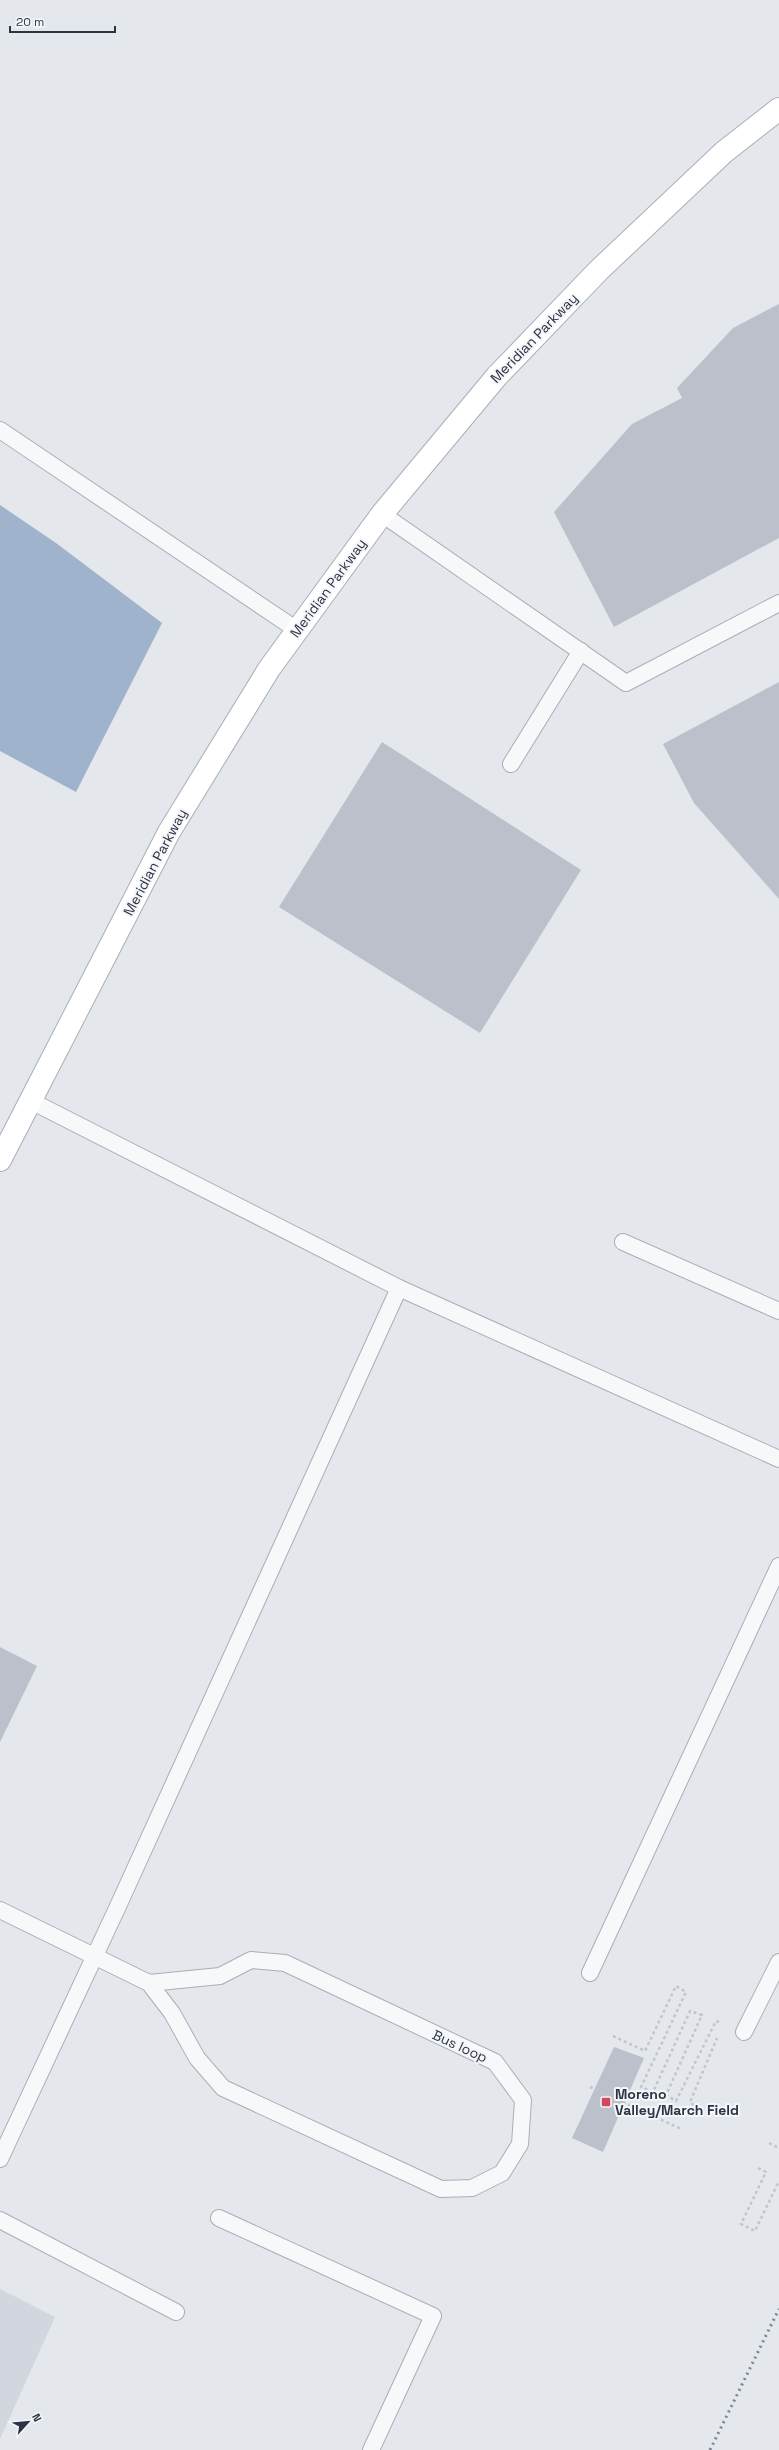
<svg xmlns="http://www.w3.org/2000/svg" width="779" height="2450" font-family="'Space Grotesk',sans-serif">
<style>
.built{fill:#d2d6de}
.water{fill:#9fb4cc}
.building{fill:#bbc0ca}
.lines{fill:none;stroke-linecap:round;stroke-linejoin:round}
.lane-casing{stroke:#a9aeb7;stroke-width:18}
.secondary-casing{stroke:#a9aeb7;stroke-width:24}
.path{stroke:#c2c5cb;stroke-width:2.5;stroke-dasharray:3 3;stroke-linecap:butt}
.lane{stroke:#f7f8fa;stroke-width:16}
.secondary{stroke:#fff;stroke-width:22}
.rail{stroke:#7d8696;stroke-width:3;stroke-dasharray:2 4;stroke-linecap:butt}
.poi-dot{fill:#d1495b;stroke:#f4f6f9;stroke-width:1.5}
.labels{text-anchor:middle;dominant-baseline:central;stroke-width:4;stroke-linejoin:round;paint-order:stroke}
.street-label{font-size:14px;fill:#2b3445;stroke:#f4f6f9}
.poi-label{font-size:14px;font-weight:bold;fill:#2b3445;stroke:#f4f6f9;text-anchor:start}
</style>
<rect width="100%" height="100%" fill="#e4e7ec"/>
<!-- built -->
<polygon class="built" points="0,2289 55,2317 0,2439"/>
<!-- water -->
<polygon class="water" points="0,505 56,543 162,623 76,792 0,751"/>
<!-- building -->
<g class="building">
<polygon points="779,304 779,538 614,627 554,512 632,424 682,398 677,388 733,328"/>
<polygon points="779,682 779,899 694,803 663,744"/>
<polygon points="382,742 581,870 480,1033 279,907"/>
<polygon points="0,1647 37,1666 0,1742"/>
<polygon points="614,2047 644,2058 603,2152 572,2138"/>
</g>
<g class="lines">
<defs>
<g id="lane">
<polyline points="0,430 297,630"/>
<polyline points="382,514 626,683 779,603"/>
<polyline points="511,764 581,651"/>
<polyline points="31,1101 399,1288 779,1459"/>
<polyline points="623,1242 779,1311"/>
<polyline points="0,1910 149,1983 172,2013 197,2058 223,2088 441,2189 472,2188 502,2173 520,2144 523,2100 495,2062 285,1963 251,1960 220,1976 149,1983"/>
<polyline points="590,1973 779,1566"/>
<polyline points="744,2032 779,1962"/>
<polyline points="0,2159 119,1904 399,1288"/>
<polyline points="219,2218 433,2316 371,2450"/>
<polyline points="0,2220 176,2312"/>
</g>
<polyline id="secondary" points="0,1160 169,832 269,669 382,514 497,376 599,270 724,152 779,109"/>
</defs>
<!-- lane casing -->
<use href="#lane" class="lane-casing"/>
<!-- secondary casing -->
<use href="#secondary" class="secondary-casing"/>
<!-- path -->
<g class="path">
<polyline points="613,2036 645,2051 676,1986 686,1992 641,2087 653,2092 690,2011 702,2015 666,2095 676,2101 716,2021 719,2022"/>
<polyline points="590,2087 681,2129"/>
<polyline points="694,2105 690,2102 717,2038"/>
<polyline points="769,2143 779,2148"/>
<polyline points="758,2168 766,2172 741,2224 755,2231 779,2181"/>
</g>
<!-- lane -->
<use href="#lane" class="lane"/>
<!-- secondary -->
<use href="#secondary" class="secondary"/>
<!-- rail -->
<polyline class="rail" points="710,2450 779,2309"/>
</g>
<!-- markers -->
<rect class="poi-dot" x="601" y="2097" width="10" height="10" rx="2"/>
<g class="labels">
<!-- street labels -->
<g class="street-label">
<text transform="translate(534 338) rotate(-46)">Meridian Parkway</text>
<text transform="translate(328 588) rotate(-54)">Meridian Parkway</text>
<text transform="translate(155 862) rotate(-62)">Meridian Parkway</text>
<text transform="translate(460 2046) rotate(25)">Bus loop</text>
</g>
<!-- poi labels -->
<g class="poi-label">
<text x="615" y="2094">Moreno<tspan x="615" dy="16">Valley/March Field</tspan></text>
</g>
</g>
<!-- north arrow -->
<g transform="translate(28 2422) rotate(63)" stroke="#f4f6f9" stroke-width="3" paint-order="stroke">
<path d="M0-3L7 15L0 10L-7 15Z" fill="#2b3445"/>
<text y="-6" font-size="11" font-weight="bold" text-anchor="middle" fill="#2b3445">N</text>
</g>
<!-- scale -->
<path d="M10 26v6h105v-6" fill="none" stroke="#2b3445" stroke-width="2"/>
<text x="16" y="26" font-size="12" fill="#2b3445" stroke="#f4f6f9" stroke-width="3" paint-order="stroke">20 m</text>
</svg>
